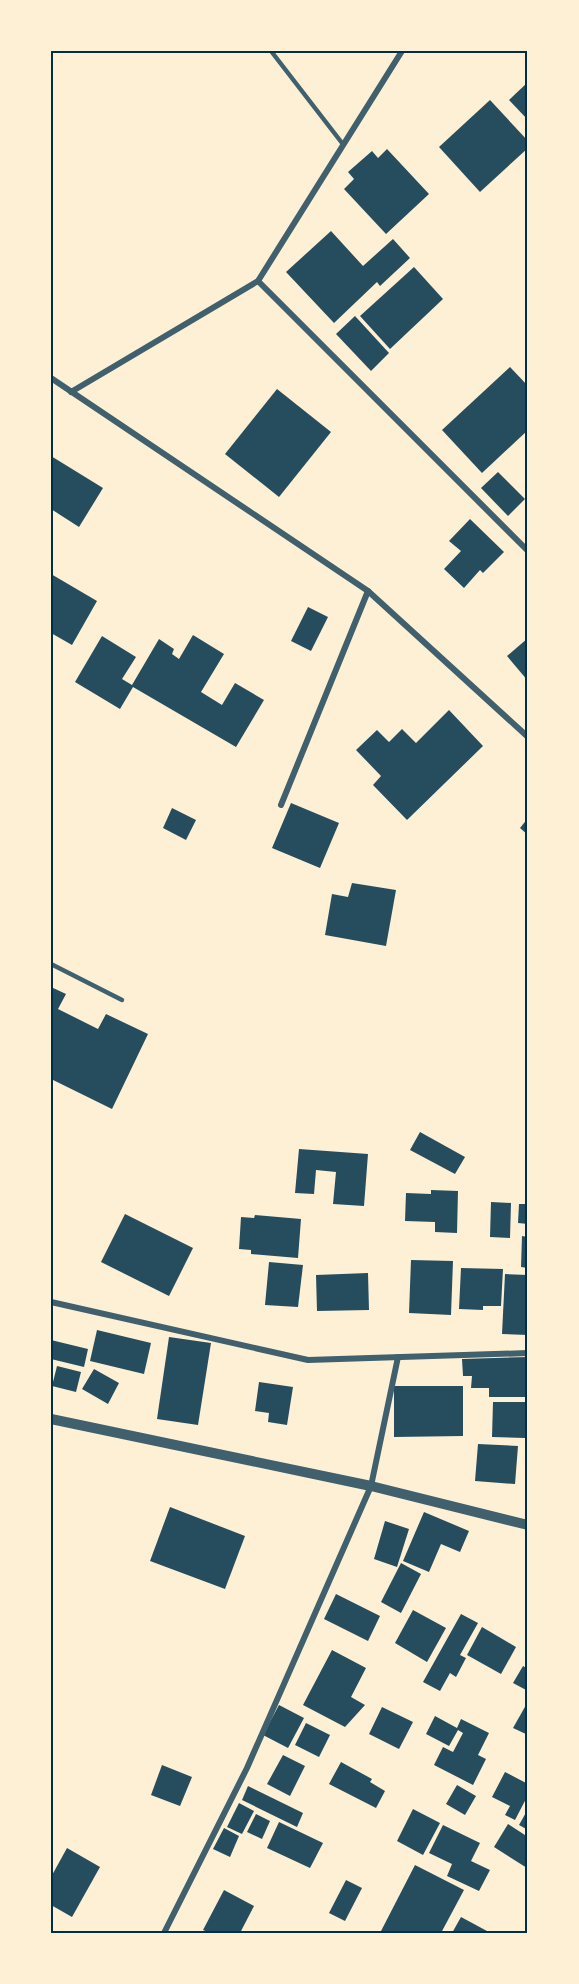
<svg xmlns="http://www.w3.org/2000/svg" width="579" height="1984" font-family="Spectral,serif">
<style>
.building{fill:#264d5e}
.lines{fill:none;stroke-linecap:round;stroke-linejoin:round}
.service{stroke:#3f606c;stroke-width:4.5}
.minor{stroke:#3f606c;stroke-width:6}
.tertiary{stroke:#3f606c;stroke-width:10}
.neatline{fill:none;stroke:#003049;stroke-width:2}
</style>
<rect width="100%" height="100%" fill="#fdf0d5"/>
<!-- building -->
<g class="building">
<polygon points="528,82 528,120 509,100"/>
<polygon points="490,100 528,141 528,148 480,192 439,147"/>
<polygon points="387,149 429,194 386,234 344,189 354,179 348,172 372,151 378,158"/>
<polygon points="331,231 363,266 393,239 410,258 380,286 377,282 334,323 286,272"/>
<polygon points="414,267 443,299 390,349 360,316"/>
<polygon points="355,316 389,353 371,371 336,334"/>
<polygon points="510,367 528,386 528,430 482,473 442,430"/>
<polygon points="277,389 331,432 279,497 225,454"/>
<polygon points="51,456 103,488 79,527 51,509"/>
<polygon points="498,472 525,499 508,516 481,488"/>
<polygon points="470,519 504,552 483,573 480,570 464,588 444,569 461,551 449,541"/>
<polygon points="51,574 97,601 72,645 51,633"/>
<polygon points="308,607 328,617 311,651 291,641"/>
<polygon points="193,635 224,654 201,692 222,705 235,683 264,700 236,747 133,687 120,709 75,682 102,636 136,657 122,679 132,685 159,639 174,649 172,654 179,659"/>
<polygon points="528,638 528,681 507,656"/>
<polygon points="449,710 483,746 407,820 373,785 381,776 356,750 377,730 389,742 402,729 416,743"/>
<polygon points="291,803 339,823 320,868 272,848"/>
<polygon points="172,808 196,820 186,840 163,828"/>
<polygon points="528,818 528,835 520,828"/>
<polygon points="352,883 396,890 386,946 325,935 332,894 348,897"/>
<polygon points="51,987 66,994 58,1009 98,1029 106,1014 148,1034 112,1109 51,1079"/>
<polygon points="420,1132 465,1157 455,1174 410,1150"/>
<polygon points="299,1149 368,1154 364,1206 333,1204 336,1172 316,1170 314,1194 295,1193"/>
<polygon points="431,1190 458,1191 457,1233 435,1232 435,1222 405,1221 406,1193 431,1194"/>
<polygon points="491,1202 511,1203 510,1238 490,1237"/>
<polygon points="519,1204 528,1204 528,1224 518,1223"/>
<polygon points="125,1214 193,1248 169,1296 101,1262"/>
<polygon points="255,1215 301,1219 298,1258 251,1254 251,1250 239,1249 241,1217 254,1218"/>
<polygon points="522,1236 528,1237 528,1268 521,1267"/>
<polygon points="411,1260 453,1261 451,1315 409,1313"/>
<polygon points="269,1262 303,1265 298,1307 265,1305"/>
<polygon points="461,1268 503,1269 501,1306 483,1306 483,1310 459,1309"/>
<polygon points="368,1273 369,1310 317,1311 316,1275"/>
<polygon points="505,1274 528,1275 528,1335 502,1334"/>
<polygon points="97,1330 151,1343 144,1374 90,1361"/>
<polygon points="169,1337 211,1343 198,1425 157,1419"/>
<polygon points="51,1340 88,1349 84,1367 51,1359"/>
<polygon points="528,1357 528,1397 489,1397 489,1388 471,1388 472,1376 463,1376 462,1359"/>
<polygon points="57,1366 81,1372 76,1392 52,1386"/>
<polygon points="94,1369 119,1383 108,1404 82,1389"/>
<polygon points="259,1382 293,1387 287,1425 268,1422 269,1413 255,1411"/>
<polygon points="394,1386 463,1386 463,1436 394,1437"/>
<polygon points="493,1402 526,1402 525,1438 492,1437"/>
<polygon points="478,1444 518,1446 515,1484 475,1481"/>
<polygon points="170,1507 245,1536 225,1589 150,1561"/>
<polygon points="424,1512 469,1531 460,1552 441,1544 429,1572 403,1561"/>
<polygon points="385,1521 409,1529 397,1567 374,1559"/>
<polygon points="401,1563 421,1574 401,1613 381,1602"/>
<polygon points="336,1594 380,1616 368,1641 324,1619"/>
<polygon points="413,1610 446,1628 427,1662 395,1643"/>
<polygon points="461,1614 478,1623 460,1655 466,1658 456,1677 450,1673 440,1691 423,1682"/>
<polygon points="482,1627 516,1647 501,1674 467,1655"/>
<polygon points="332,1650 366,1668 351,1697 365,1705 345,1727 303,1705"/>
<polygon points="523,1666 528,1669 528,1691 513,1683"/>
<polygon points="279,1705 304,1718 288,1748 263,1735"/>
<polygon points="526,1705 528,1706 528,1735 513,1728"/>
<polygon points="382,1707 413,1722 399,1749 369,1734"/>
<polygon points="435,1716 457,1728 461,1719 489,1733 478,1755 486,1759 473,1785 434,1765 443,1747 453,1752 463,1733 458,1730 449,1746 426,1734"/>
<polygon points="306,1723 330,1735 319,1757 295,1745"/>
<polygon points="283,1755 305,1766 290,1796 267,1784"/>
<polygon points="341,1762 372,1779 370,1782 385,1791 376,1808 329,1784"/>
<polygon points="162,1765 192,1777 180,1806 151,1795"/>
<polygon points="505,1772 528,1784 528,1795 515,1820 505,1815 510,1806 492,1797"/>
<polygon points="457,1785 476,1796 465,1815 446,1804"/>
<polygon points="248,1786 303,1813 297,1827 242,1800"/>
<polygon points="239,1803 254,1811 242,1834 227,1827"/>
<polygon points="413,1809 440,1823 423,1855 397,1841"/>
<polygon points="528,1809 528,1830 519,1825"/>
<polygon points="256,1814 270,1821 262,1839 247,1832"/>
<polygon points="279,1822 323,1843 310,1868 267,1848"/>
<polygon points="508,1824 528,1837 527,1868 494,1847"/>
<polygon points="443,1825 480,1843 471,1861 490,1870 479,1891 447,1876 452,1864 429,1853"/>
<polygon points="224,1828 239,1836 230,1857 213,1849"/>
<polygon points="67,1848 100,1867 72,1917 51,1905 51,1877"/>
<polygon points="415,1865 464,1890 441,1933 380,1933"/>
<polygon points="346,1880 362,1888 345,1921 329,1913"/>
<polygon points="224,1890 254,1906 240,1933 210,1933 203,1930"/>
<polygon points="461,1917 487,1931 485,1933 452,1933"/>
</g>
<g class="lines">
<!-- service -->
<g class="service">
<polyline points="271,51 342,143"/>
<polyline points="51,964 122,1000"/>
</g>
<!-- minor -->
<g class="minor">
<polyline points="402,51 258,281 528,551"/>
<polyline points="51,378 368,591 528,737"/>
<polyline points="71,392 258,281"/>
<polyline points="281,805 368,591"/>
<polyline points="51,1302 308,1360 528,1353"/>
<polyline points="164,1933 247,1768 371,1486 398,1357"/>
</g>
<!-- tertiary -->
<polyline class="tertiary" points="51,1419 371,1486 528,1525"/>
</g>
<!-- border -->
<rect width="579" height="1984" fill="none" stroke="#fdf0d5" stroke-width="105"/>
<rect x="52" y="52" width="474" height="1880" class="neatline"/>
</svg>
